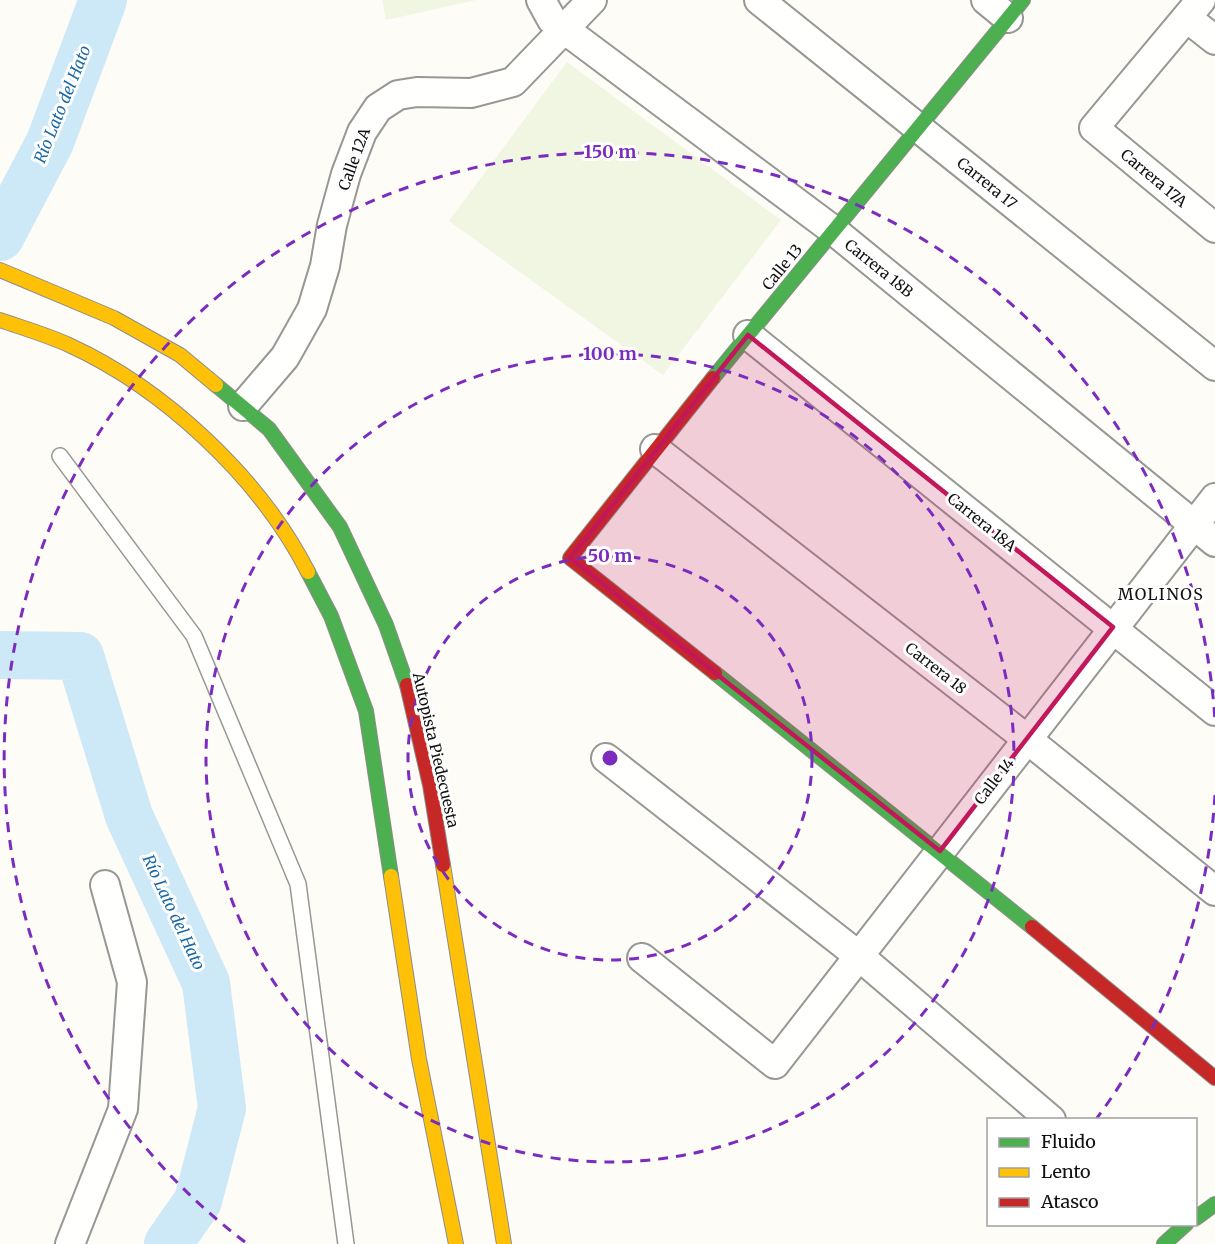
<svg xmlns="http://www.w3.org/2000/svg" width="1215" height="1244" font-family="Merriweather,serif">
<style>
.pitch{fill:#f0f6e1}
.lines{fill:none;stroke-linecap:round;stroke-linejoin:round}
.river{stroke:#cde8f7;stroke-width:48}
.lane-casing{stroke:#979795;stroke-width:18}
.street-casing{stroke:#979795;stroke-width:32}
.fast-casing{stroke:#8e8d8b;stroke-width:16}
.slow-casing{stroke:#8e8d8b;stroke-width:16}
.jam-casing{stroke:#8e8d8b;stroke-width:16}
.lane{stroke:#fffffe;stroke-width:15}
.street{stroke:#fffffe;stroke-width:28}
.fast{stroke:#4caf50;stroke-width:14}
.slow{stroke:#ffc107;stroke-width:14}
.jam{stroke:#c62828;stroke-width:14}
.marked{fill:#c2185b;fill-opacity:0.2;stroke:#c2185b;stroke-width:4.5;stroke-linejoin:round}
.ring{fill:none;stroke:#7b2cbf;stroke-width:3;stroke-dasharray:10 8}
.labels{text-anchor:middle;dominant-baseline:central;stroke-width:6;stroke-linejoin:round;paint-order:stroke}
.street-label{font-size:15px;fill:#111;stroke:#fff}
.water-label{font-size:16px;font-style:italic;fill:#1768a6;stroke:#fff}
.neighbourhood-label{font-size:16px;letter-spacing:1.5px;fill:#111;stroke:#fff}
.centre{fill:#7b2cbf;stroke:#fff;stroke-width:3}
.ring-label{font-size:18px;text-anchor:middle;font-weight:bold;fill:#7b2cbf;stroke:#fff;stroke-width:6;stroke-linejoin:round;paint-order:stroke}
</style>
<rect width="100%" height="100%" fill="#fdfcf7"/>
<!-- pitch -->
<g class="pitch">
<polygon points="382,0 476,0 386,20"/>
<polygon points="567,62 781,220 663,375 449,221"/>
</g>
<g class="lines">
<!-- river -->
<g class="river">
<polyline points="0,237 50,142 103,0"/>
<polyline points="0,655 80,656 129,816 206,983 222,1108 198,1201 168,1244"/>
</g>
<defs>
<polyline id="lane" points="60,456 194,636 298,884 346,1244"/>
<g id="street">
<polyline points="541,0 552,20 833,230 1215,542"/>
<polyline points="759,0 1215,366"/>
<polyline points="986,0 1008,18"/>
<polyline points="1201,0 1094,128 1215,228"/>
<polyline points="1187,18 1215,40"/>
<polyline points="748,335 1215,711"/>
<polyline points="243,406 285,357 312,309 325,266 332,225 346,174 362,132 378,108 398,95 417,92 471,93 513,82 592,0"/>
<polyline points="655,449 1027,739 1215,891"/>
<polyline points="606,758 859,956 1051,1120"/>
<polyline points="642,958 775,1064 1215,498"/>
<polyline points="70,1244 123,1109 132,982 105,885"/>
</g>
<g id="fast">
<polyline points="713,378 1023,0"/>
<polyline points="216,385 269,429 340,527 386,625 407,685"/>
<polyline points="308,572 331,616 366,711 391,876"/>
<polyline points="715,673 1032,927"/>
<polyline points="1196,1218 1215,1204"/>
<polyline points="1164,1244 1186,1224"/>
</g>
<g id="slow">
<polyline points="0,270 114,318 180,355 216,385"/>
<path d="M 0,320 C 23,328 47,335 69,345 C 165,389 260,478 308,572"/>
<polyline points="443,865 504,1244"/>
<polyline points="391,876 419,1059 456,1244"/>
</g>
<g id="jam">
<polyline points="713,378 570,558 715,673"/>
<polyline points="407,685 430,785 443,865"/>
<polyline points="1032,927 1215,1078"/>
</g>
</defs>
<!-- lane casing -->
<use href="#lane" class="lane-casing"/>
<!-- street casing -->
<use href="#street" class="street-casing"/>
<!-- fast casing -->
<use href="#fast" class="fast-casing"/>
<!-- slow casing -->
<use href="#slow" class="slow-casing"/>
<!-- jam casing -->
<use href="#jam" class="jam-casing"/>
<!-- lane -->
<use href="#lane" class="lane"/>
<!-- street -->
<use href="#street" class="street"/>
<!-- fast -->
<use href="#fast" class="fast"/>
<!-- slow -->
<use href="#slow" class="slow"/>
<!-- jam -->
<use href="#jam" class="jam"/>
</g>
<!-- marked area -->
<path class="marked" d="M 748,335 L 1113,627 L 940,851 L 570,558 Z"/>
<!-- distance rings -->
<g class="ring">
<circle cx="610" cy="758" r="202"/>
<circle cx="610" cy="758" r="404"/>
<path d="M1215 795A606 606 0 0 1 1097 1118M245 1242A606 606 0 1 1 1215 721"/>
</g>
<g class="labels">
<!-- street labels -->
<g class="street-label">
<text transform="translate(354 159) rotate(-70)">Calle 12A</text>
<text transform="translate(1154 178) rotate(40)">Carrera 17A</text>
<text transform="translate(987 183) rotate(39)">Carrera 17</text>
<text transform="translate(782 267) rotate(-51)">Calle 13</text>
<text transform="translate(879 268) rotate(39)">Carrera 18B</text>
<text transform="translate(982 522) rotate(39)">Carrera 18A</text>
<text transform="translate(936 668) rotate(38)">Carrera 18</text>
<text transform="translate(436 750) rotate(77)">Autopista Piedecuesta</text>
<text transform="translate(994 781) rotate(-52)">Calle 14</text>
</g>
<!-- water labels -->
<g class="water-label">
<text transform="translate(62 104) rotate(-68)">Río Lato del Hato</text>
<text transform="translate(174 912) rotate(65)">Río Lato del Hato</text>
</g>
<!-- neighbourhood labels -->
<g class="neighbourhood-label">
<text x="1161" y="594">MOLINOS</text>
</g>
</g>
<circle cx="610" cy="758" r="9" class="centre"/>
<g class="ring-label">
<text x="610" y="158">150 m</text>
<text x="610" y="360">100 m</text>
<text x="610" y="562">50 m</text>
</g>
<!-- legend -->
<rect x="987" y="1118" width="210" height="108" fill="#ffffff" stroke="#a0a0a0" stroke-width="1.5"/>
<rect x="999" y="1138" width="30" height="9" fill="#4caf50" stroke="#a0a0a0" stroke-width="1.5"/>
<text x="1041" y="1148" font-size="18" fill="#111111">Fluido</text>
<rect x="999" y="1168" width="30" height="9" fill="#ffc107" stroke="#a0a0a0" stroke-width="1.5"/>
<text x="1041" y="1178" font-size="18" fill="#111111">Lento</text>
<rect x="999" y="1198" width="30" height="9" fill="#c62828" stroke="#a0a0a0" stroke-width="1.5"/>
<text x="1041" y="1208" font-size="18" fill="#111111">Atasco</text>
</svg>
